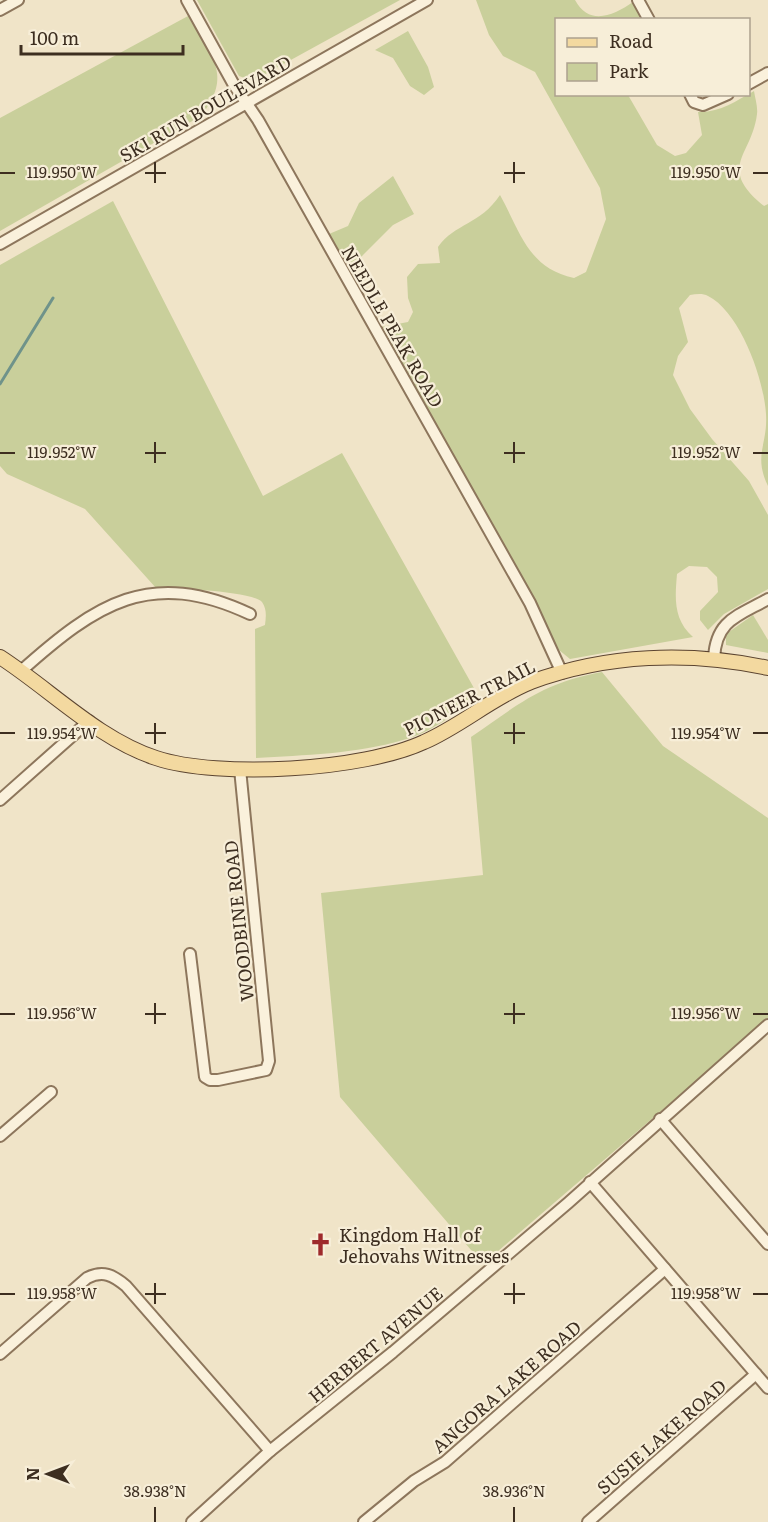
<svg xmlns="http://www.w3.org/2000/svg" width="768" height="1522" font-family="Literata,serif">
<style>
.green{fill:#c9cf9b}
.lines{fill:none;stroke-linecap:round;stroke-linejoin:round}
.stream{stroke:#6f938a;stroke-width:3}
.minor-casing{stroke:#8d765c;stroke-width:14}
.major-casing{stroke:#5b4430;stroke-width:16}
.minor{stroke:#faf1dc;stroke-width:10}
.major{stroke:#f3d9a0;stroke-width:14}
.ticks{fill:none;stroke:#3d2e20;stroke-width:2}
.labels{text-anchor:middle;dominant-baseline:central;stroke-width:4.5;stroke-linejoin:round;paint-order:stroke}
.street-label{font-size:18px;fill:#3d2e20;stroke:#f7eed8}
.poi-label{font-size:18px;fill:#3d2e20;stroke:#f7eed8;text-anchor:start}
.ticks-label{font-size:15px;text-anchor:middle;fill:#3d2e20;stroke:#f7eed8;stroke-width:4.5;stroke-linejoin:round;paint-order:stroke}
</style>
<rect width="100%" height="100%" fill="#f0e4c8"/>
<!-- green -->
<g class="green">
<polygon points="197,0 400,0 258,78 250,80 239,76"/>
<path d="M 476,0 L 575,0 C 589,26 613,16 633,2 L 642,19 L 556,20 L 556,94 L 628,95 L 657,145 L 675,156 L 686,153 L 702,135 L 698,112 C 719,113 736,101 754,91 C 755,98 758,107 757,114 C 752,156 716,167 764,206 L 768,204 L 768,486 C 753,455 768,445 766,414 C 764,379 740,312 708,296 C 703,293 696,294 690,295 L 679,308 L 688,342 L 678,356 L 673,375 L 690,409 L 712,439 L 749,481 L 768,515 L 768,589 L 724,614 L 708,630 L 700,620 L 700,611 L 718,592 L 717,577 L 707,567 L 689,566 L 677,574 C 675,598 673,619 693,637 L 570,659 L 559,650 L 507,550 L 381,327 L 408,322 L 413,312 L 408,298 L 407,277 L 418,264 L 440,263 L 438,247 C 455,223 480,225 500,195 C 521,233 528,268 574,278 L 586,272 L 606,219 L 600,188 L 535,72 L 503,56 L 489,35 Z"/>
<path d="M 188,16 C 211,57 234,74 201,116 L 0,231 L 0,118 Z"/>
<polygon points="408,31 428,67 434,87 424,95 410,86 393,58 375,50"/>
<polygon points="393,176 414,214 393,225 349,269 329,234 348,226 359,203"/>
<path d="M 113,201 L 263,496 L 342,453 L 479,697 C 455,713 431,733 403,740 C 356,754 304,755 256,758 L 255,629 L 265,625 C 266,617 267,609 262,602 C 252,591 174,588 156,588 L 85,509 L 7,474 L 0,466 L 0,265 Z"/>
<polygon points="753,615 768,640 768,653 726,645 726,634"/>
<path d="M 602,672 L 663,746 L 768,818 L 768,1019 L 483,1264 L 340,1097 L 321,893 L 483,875 L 471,737 C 519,704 542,683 602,672 Z"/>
</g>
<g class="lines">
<!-- stream -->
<polyline class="stream" points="0,384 53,298"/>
<defs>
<g id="minor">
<polyline points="187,0 234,85 258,120 530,603 562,673"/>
<polyline points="638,0 649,20"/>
<polyline points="0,10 18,0"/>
<polyline points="748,84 768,73"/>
<polyline points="690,94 694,102 703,105 728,94"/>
<polyline points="0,244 427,0"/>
<path d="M 714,658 C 716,620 738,616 768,599"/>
<path d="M 21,671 C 96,604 150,567 250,614"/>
<polyline points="0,800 89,721"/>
<polyline points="190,954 205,1077 210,1080 218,1080 266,1070 269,1061 240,769"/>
<polyline points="660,1119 768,1244"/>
<polyline points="0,1136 51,1092"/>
<polyline points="590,1182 768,1388"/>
<path d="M 0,1354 L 87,1278 C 103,1270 113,1275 126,1286 L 270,1451"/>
<polyline points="192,1522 270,1451 393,1352 568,1203 768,1025"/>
<polyline points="364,1522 414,1481 445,1462 665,1269"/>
<polyline points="588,1522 756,1374"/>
</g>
<path id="major" d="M 0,657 C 51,690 98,739 156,758 C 219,779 364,770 424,742 C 461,726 493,697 531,682 C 607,654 689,651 768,668"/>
</defs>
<!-- minor casing -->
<use href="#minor" class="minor-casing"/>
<!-- major casing -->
<use href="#major" class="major-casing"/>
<!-- minor -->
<use href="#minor" class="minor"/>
<!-- major -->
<use href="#major" class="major"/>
</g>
<!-- ticks -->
<path class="ticks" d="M 155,162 L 155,183M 514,162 L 514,183M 0,173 L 15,173M 145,173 L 166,173M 504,173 L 525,173M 753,173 L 768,173M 155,442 L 155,463M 514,442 L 514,463M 0,453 L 15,453M 145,453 L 166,453M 504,453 L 525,453M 753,453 L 768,453M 155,723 L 155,744M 514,723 L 514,744M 0,733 L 15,733M 145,733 L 166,733M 504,733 L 525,733M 753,733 L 768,733M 155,1003 L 155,1024M 514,1003 L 514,1024M 0,1014 L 15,1014M 145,1014 L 166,1014M 504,1014 L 525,1014M 753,1014 L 768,1014M 155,1283 L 155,1304M 514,1283 L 514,1304M 0,1294 L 15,1294M 145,1294 L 166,1294M 504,1294 L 525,1294M 753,1294 L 768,1294M 155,1507 L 155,1522M 514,1507 L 514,1522"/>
<!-- icons -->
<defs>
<symbol id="church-bare" viewBox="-9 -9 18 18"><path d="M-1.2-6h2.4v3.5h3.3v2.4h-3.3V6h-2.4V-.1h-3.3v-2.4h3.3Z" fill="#9e2a2b" stroke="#f7eed8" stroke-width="2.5" paint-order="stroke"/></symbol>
</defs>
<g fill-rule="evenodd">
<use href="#church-bare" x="304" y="1228" width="33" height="33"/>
</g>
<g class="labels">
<!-- street labels -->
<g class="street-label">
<text transform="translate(205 108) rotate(-30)">SKI RUN BOULEVARD</text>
<text transform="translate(393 326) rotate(60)">NEEDLE PEAK ROAD</text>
<text transform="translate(469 697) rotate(-27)">PIONEER TRAIL</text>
<text transform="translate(238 921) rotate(-96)">WOODBINE ROAD</text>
<text transform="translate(375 1344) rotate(-40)">HERBERT AVENUE</text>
<text transform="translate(506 1386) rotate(-41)">ANGORA LAKE ROAD</text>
<text transform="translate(661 1436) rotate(-41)">SUSIE LAKE ROAD</text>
</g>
<!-- poi labels -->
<g class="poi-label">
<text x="339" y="1234">Kingdom Hall of<tspan x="339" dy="21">Jehovahs Witnesses</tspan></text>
</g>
</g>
<g class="ticks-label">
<text x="706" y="178">119.950°W</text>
<text x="62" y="178">119.950°W</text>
<text x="706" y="458">119.952°W</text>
<text x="62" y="458">119.952°W</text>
<text x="706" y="739">119.954°W</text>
<text x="62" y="739">119.954°W</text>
<text x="706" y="1019">119.956°W</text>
<text x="62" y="1019">119.956°W</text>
<text x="706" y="1299">119.958°W</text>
<text x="62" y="1299">119.958°W</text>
<text x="155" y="1497">38.938°N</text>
<text x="514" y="1497">38.936°N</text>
</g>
<!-- legend -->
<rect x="555" y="18" width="195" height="78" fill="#f7eed8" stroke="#ada18e" stroke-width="1.5"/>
<rect x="567" y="38" width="30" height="9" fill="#f3d9a0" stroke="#ada18e" stroke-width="1.5"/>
<text x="609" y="48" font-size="18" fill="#3d2e20">Road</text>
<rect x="567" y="63" width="30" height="18" fill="#c9cf9b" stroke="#ada18e" stroke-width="1.5"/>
<text x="609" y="78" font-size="18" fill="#3d2e20">Park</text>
<!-- north arrow -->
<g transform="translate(48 1474) rotate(270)" stroke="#f7eed8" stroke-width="4.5" paint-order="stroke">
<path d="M0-4.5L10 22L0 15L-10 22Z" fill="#3d2e20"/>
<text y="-9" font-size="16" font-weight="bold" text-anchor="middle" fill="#3d2e20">N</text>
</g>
<!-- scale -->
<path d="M21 45v9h162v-9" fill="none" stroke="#3d2e20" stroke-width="3"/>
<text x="30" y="45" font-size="18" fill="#3d2e20" stroke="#f7eed8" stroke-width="4.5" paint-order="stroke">100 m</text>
</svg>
